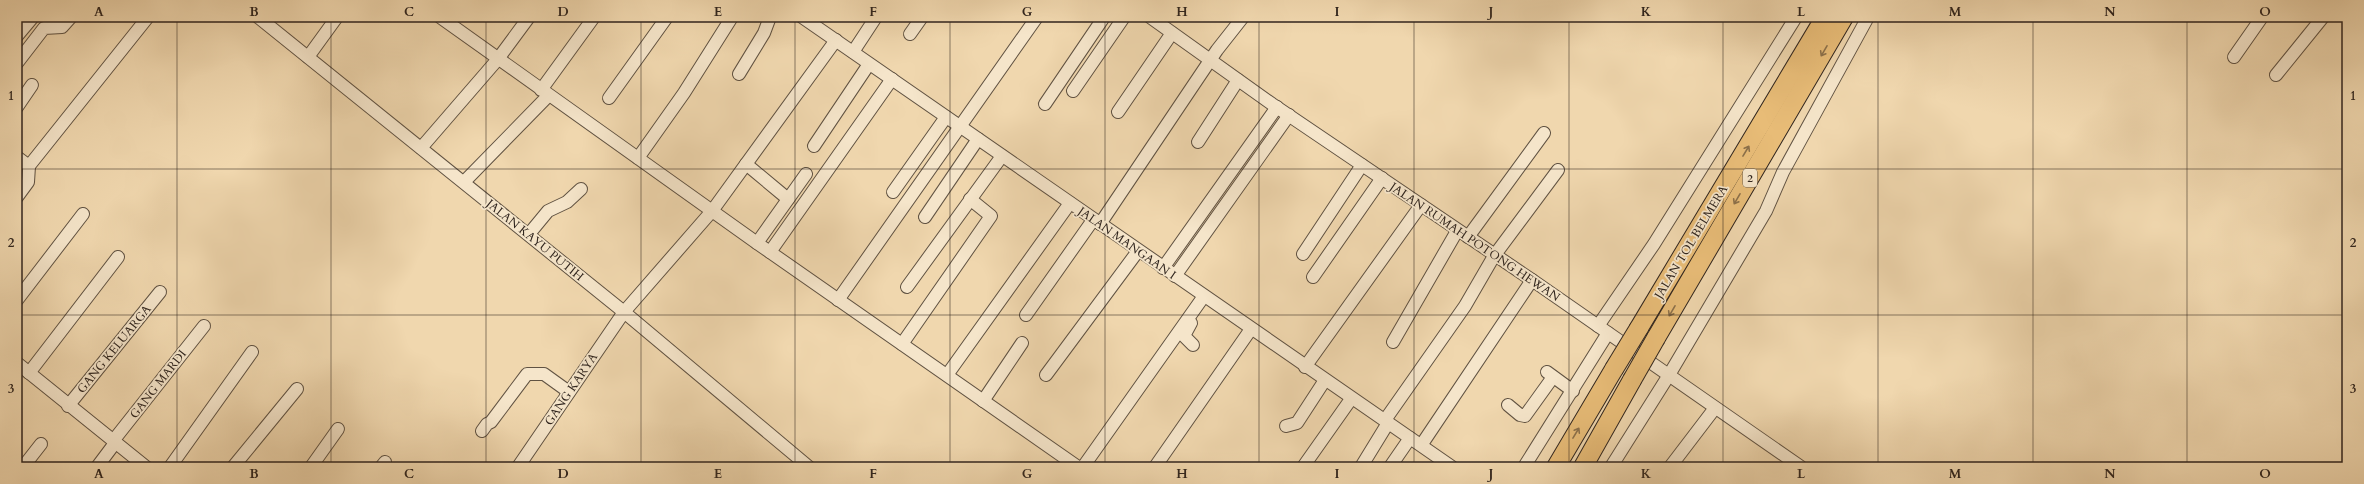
<svg xmlns="http://www.w3.org/2000/svg" width="2364" height="484" font-family="Cardo,serif">
<style>
.lines{fill:none;stroke-linecap:round;stroke-linejoin:round}
.minor-casing{stroke:#605242;stroke-width:14}
.highway-casing{stroke:#30251e;stroke-width:20}
.minor{stroke:#f5e5ca;stroke-width:12}
.highway{stroke:#e8bc77;stroke-width:18}
.highway-bridge-casing{stroke:#30251e;stroke-width:20;stroke-linecap:butt}
.highway-bridge{stroke:#e8bc77;stroke-width:18}
.oneway{stroke:#8c704a}
.grid{fill:none;stroke:#30251e;stroke-width:1;stroke-opacity:0.55}
.labels{text-anchor:middle;dominant-baseline:central;stroke-width:3.5;stroke-linejoin:round;paint-order:stroke}
.shield{fill:#f5e5ca;stroke:#6b5f52;stroke-width:1}
.shield-label{font-size:11px;font-weight:bold;fill:#30251e}
.street-label{font-size:12px;fill:#30251e;stroke:#f5e5ca}
.neatline{fill:none;stroke:#30251e;stroke-width:1.5}
.grid-label{font-size:13px;text-anchor:middle;font-weight:bold;fill:#30251e}
</style>
<rect width="100%" height="100%" fill="#f0d7ae"/>
<filter id="stains"><feTurbulence type="fractalNoise" baseFrequency=".005" numOctaves="4"/><feColorMatrix values="0 0 0 0 .2 0 0 0 0 .09 0 0 0 0 .02 0 0 0 .5 -.17"/></filter>
<radialGradient id="worn" r=".72"><stop offset=".6" stop-color="#630" stop-opacity="0"/><stop offset="1" stop-color="#630" stop-opacity=".3"/></radialGradient>
<g class="lines">
<defs>
<g id="minor">
<polyline points="258,17 624,312 809,467"/>
<polyline points="440,17 757,243 1078,467"/>
<polyline points="802,17 1452,467"/>
<polyline points="1150,17 1272,104 1532,280 1801,467"/>
<polyline points="910,34 922,17"/>
<polyline points="17,36 33,17"/>
<polyline points="853,52 876,17"/>
<polyline points="308,57 337,17"/>
<polyline points="2234,57 2262,17"/>
<polyline points="17,63 44,28 62,27 71,17"/>
<polyline points="739,74 764,33 770,17"/>
<polyline points="2276,75 2323,17"/>
<polyline points="541,90 594,17"/>
<polyline points="1073,91 1124,17"/>
<polyline points="609,98 667,17"/>
<polyline points="1045,104 1104,17"/>
<polyline points="17,107 32,85"/>
<polyline points="1118,112 1172,33"/>
<polyline points="1198,142 1238,80"/>
<polyline points="814,146 869,64"/>
<polyline points="421,148 498,59 529,17"/>
<polyline points="17,157 29,166"/>
<polyline points="638,158 684,93 732,17"/>
<polyline points="746,164 788,199"/>
<polyline points="29,166 148,17"/>
<polyline points="464,182 548,96"/>
<polyline points="893,192 946,117"/>
<polyline points="17,197 28,182 29,166"/>
<polyline points="925,217 978,139"/>
<polyline points="1100,224 1217,50 1243,17"/>
<polyline points="529,234 548,211 567,202 581,189"/>
<polyline points="1468,237 1544,133"/>
<polyline points="757,243 806,174"/>
<polyline points="770,252 892,79"/>
<polyline points="1303,254 1362,165"/>
<polyline points="1163,268 1277,107"/>
<polyline points="1175,276 1289,115"/>
<polyline points="1313,277 1382,178"/>
<polyline points="907,287 1002,156"/>
<polyline points="17,300 83,214"/>
<polyline points="838,300 1037,17"/>
<polyline points="1026,315 1093,220"/>
<polyline points="1191,323 1184,336 1193,345"/>
<polyline points="1598,326 1654,244 1796,17"/>
<polyline points="1393,342 1457,231"/>
<polyline points="902,344 991,216 970,199"/>
<polyline points="17,363 146,467"/>
<polyline points="1305,367 1421,205"/>
<polyline points="1547,372 1573,391"/>
<polyline points="29,373 118,257"/>
<polyline points="947,375 1070,203"/>
<polyline points="1046,375 1138,251"/>
<polyline points="983,401 1022,343"/>
<polyline points="1508,405 1520,415 1525,416 1553,377"/>
<polyline points="68,406 160,292"/>
<polyline points="1385,420 1465,306 1494,256 1558,170"/>
<polyline points="1286,426 1297,423 1325,380"/>
<polyline points="482,431 487,424 491,422 527,374 544,374 569,392"/>
<polyline points="113,441 204,326"/>
<polyline points="1422,444 1532,280"/>
<polyline points="23,467 41,444"/>
<polyline points="97,467 115,443"/>
<polyline points="170,467 252,352"/>
<polyline points="233,467 297,389"/>
<polyline points="311,467 338,429"/>
<polyline points="381,467 385,462"/>
<polyline points="518,467 624,312 712,211 836,40"/>
<polyline points="1083,467 1204,296"/>
<polyline points="1155,467 1251,329"/>
<polyline points="1303,467 1351,399"/>
<polyline points="1361,467 1388,423"/>
<polyline points="1390,467 1410,438"/>
<polyline points="1524,467 1608,333"/>
<polyline points="1611,467 1669,375 1766,211 1783,172 1868,17"/>
<polyline points="1670,467 1715,408"/>
</g>
<g id="highway">
<polyline points="1639,328 1825,17"/>
<polyline points="1656,338 1844,17"/>
<polyline points="1556,467 1614,369"/>
<polyline points="1583,467 1632,380"/>
</g>
</defs>
<!-- minor casing -->
<use href="#minor" class="minor-casing"/>
<!-- highway casing -->
<use href="#highway" class="highway-casing"/>
<!-- minor -->
<use href="#minor" class="minor"/>
<!-- highway -->
<use href="#highway" class="highway"/>
<defs>
<g id="highway-bridge">
<polyline points="1614,369 1639,328"/>
<polyline points="1632,380 1656,338"/>
</g>
</defs>
<!-- highway-bridge casing -->
<use href="#highway-bridge" class="highway-bridge-casing"/>
<!-- highway-bridge -->
<use href="#highway-bridge" class="highway-bridge"/>
</g>
<!-- one-way arrows -->
<defs><path id="oneway-shaft" d="M-6 0H5M1.5-3L5.5 0L1.5 3" fill="none" stroke-width="1.6" stroke-linecap="round" stroke-linejoin="round"/></defs>
<g class="oneway">
<use href="#oneway-shaft" transform="translate(1824 51) rotate(120)"/>
<use href="#oneway-shaft" transform="translate(1746 151) rotate(-59)"/>
<use href="#oneway-shaft" transform="translate(1737 199) rotate(120)"/>
<use href="#oneway-shaft" transform="translate(1672 311) rotate(120)"/>
<use href="#oneway-shaft" transform="translate(1576 433) rotate(-59)"/>
</g>
<!-- grid -->
<path class="grid" d="M 177,17 L 177,467M 331,17 L 331,467M 486,17 L 486,467M 641,17 L 641,467M 795,17 L 795,467M 950,17 L 950,467M 1105,17 L 1105,467M 1259,17 L 1259,467M 1414,17 L 1414,467M 1569,17 L 1569,467M 1723,17 L 1723,467M 1878,17 L 1878,467M 2033,17 L 2033,467M 2187,17 L 2187,467M 17,169 L 2347,169M 17,315 L 2347,315"/>
<g class="labels">
<!-- shield labels -->
<rect class="shield" x="1743" y="169" width="14" height="18" rx="3"/>
<g class="shield-label">
<text x="1750" y="178">2</text>
</g>
<!-- street labels -->
<g class="street-label">
<text transform="translate(535 240) rotate(39)">JALAN KAYU PUTIH</text>
<text transform="translate(1475 242) rotate(34)">JALAN RUMAH POTONG HEWAN</text>
<text transform="translate(1691 242) rotate(-59)">JALAN TOL BELMERA</text>
<text transform="translate(1127 243) rotate(35)">JALAN MANGAAN I</text>
<text transform="translate(114 349) rotate(-51)">GANG KELUARGA</text>
<text transform="translate(158 384) rotate(-52)">GANG MARDI</text>
<text transform="translate(571 389) rotate(-56)">GANG KARYA</text>
</g>
</g>
<!-- margin -->
<rect width="2364" height="484" fill="none" stroke="#f0d7ae" stroke-width="44"/>
<rect x="22" y="22" width="2320" height="440" class="neatline"/>
<g class="grid-label">
<text x="99" y="16">A</text>
<text x="254" y="16">B</text>
<text x="409" y="16">C</text>
<text x="563" y="16">D</text>
<text x="718" y="16">E</text>
<text x="873" y="16">F</text>
<text x="1027" y="16">G</text>
<text x="1182" y="16">H</text>
<text x="1337" y="16">I</text>
<text x="1491" y="16">J</text>
<text x="1646" y="16">K</text>
<text x="1801" y="16">L</text>
<text x="1955" y="16">M</text>
<text x="2110" y="16">N</text>
<text x="2265" y="16">O</text>
<text x="11" y="100">1</text>
<text x="2353" y="100">1</text>
<text x="11" y="247">2</text>
<text x="2353" y="247">2</text>
<text x="11" y="393">3</text>
<text x="2353" y="393">3</text>
<text x="99" y="478">A</text>
<text x="254" y="478">B</text>
<text x="409" y="478">C</text>
<text x="563" y="478">D</text>
<text x="718" y="478">E</text>
<text x="873" y="478">F</text>
<text x="1027" y="478">G</text>
<text x="1182" y="478">H</text>
<text x="1337" y="478">I</text>
<text x="1491" y="478">J</text>
<text x="1646" y="478">K</text>
<text x="1801" y="478">L</text>
<text x="1955" y="478">M</text>
<text x="2110" y="478">N</text>
<text x="2265" y="478">O</text>
</g>
<rect width="100%" height="100%" filter="url(#stains)"/>
<rect width="100%" height="100%" fill="url(#worn)"/>
</svg>
